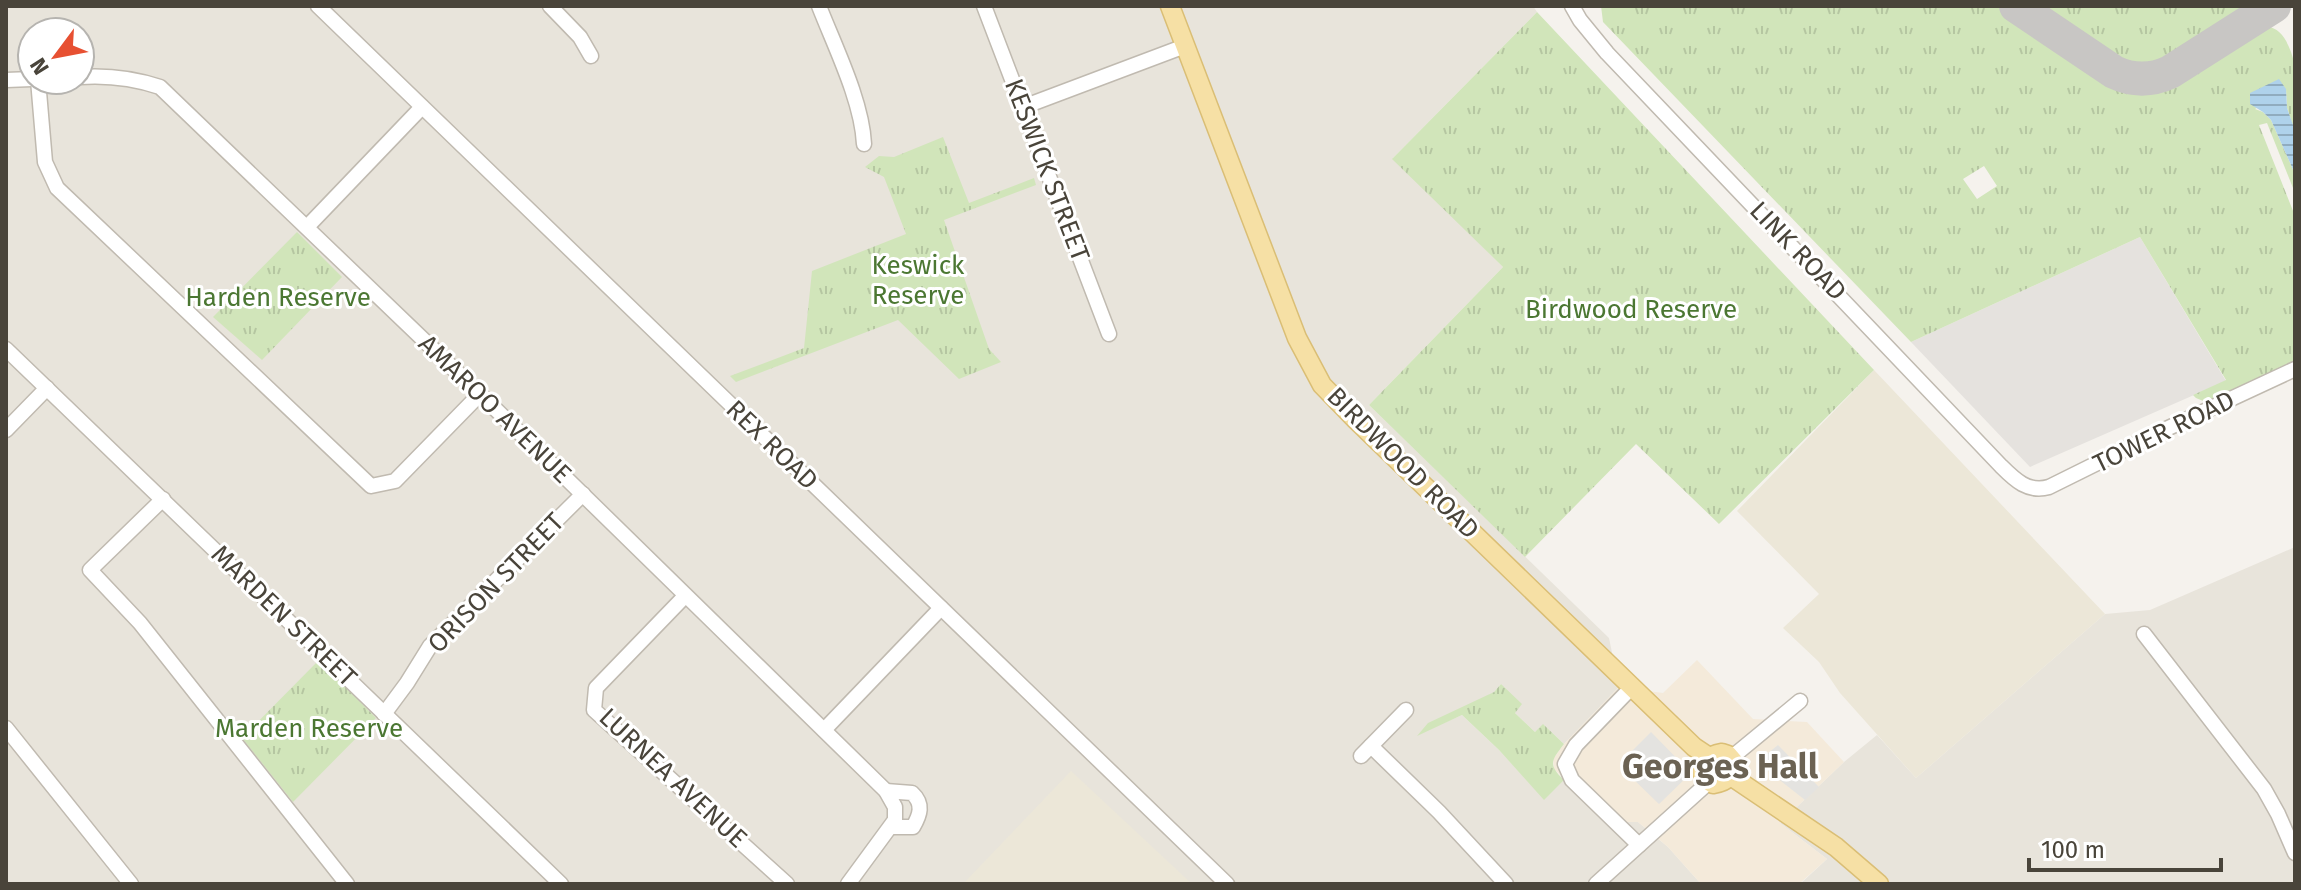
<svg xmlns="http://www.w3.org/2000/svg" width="2301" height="890" font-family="'Fira Sans',sans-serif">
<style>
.residential{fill:#e8e4db;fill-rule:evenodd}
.commercial{fill:#f4eada}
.industrial{fill:#e5e2de}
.education{fill:#ece7d8}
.grass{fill:url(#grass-tufts);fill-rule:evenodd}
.parking{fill:#e4e3e0}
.water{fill:url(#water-rules)}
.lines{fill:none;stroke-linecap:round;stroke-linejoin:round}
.taxiway{stroke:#c8c6c4;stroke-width:34}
.minor-casing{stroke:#c0bab0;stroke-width:17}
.major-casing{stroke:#dabe75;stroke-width:21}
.minor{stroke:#fff;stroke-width:14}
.major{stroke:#f6e0a5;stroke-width:18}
.labels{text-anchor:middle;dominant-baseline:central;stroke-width:6;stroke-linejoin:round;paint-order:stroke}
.street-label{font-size:26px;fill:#49443a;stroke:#fff}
.park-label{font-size:26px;fill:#4b7732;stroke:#fff}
.district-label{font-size:34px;font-weight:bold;fill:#6b6253;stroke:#fff}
</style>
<defs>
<pattern id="grass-tufts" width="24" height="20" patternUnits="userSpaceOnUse" patternTransform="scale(2)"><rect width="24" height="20" fill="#d1e5ba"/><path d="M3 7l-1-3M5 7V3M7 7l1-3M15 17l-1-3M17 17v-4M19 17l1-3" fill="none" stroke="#b5c6a1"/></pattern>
<pattern id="water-rules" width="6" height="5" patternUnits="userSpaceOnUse" patternTransform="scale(2)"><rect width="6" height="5" fill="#afd2eb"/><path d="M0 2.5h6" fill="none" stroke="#90acbf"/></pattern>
</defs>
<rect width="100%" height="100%" fill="#f5f2ed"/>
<!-- residential -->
<g class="residential">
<path d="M 6,6 L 1533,6 L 1537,12 L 1393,158 L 1503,267 L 1369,405 L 1609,638 L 1619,687 L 1564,744 L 1544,725 L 1535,732 L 1514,712 L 1501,684 L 1494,692 L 1419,734 L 1462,715 L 1499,750 L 1544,799 L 1564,780 L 1617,831 L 1628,822 L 1638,822 L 1668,847 L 1701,884 L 6,884 ZM 32,32 L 80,32 L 80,80 L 32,80 Z"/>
<polygon points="2295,547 2295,884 1800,884 1827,859 1780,823 1844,762 1877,735 1916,778 2105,614 2150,610"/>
</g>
<!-- commercial -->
<polygon class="commercial" points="1697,660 1753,719 1807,722 1844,762 1780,823 1827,859 1799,884 1701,884 1668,847 1638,822 1628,822 1617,832 1554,769 1553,759 1564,744 1619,687 1663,693"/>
<!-- industrial -->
<polygon class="industrial" points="2140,237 2226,381 2030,467 1911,342"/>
<!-- education -->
<g class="education">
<polygon points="1874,370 2105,614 1916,778 1840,693 1819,662 1783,628 1819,594 1737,511"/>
<polygon points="1071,771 1192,884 963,884"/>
</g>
<!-- grass -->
<g class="grass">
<path d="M 1601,6 L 1996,6 L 2112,83 C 2131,92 2149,92 2169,85 L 2259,29 C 2279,20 2290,45 2294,62 C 2298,77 2295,109 2295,126 L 2293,126 L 2287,108 L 2286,89 L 2255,109 L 2263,112 L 2271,120 L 2295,174 L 2295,193 L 2267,123 L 2259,125 L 2295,216 L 2295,361 L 2208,403 L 2196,398 L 2193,395 L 2226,380 L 2140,237 L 1911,342 L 1603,22 ZM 1984,166 L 1997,186 L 1977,199 L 1963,179 Z"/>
<polygon points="2035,6 2250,6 2164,62 2144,68 2123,64"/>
<polygon points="1537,12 1874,370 1719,524 1636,444 1525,557 1369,405 1503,267 1392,159"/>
<polygon points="943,137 969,203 1034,178 1036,185 944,220 989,349 1001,362 959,379 898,320 736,382 730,376 804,348 812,271 906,234 884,177 865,167 879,156 894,157"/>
<polygon points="297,232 342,277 262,360 213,317"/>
<polygon points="319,660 376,718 293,802 242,738"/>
<path d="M 1501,684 L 1522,704 L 1515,713 L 1535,732 L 1543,724 L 1564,744 C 1552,760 1547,764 1564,780 L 1544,800 L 1499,750 L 1462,715 L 1417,736 L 1428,723 L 1494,692 Z"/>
</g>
<!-- parking -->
<g class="parking">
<polygon points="1651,732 1691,773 1659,804 1627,773 1634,766 1625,758"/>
<polygon points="1778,745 1819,787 1805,800 1757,762"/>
</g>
<!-- water -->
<polygon class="water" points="2279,79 2286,89 2287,108 2293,125 2295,126 2295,174 2271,120 2263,112 2250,104 2250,93"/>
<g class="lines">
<!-- taxiway -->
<path class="taxiway" d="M 2016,6 L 2114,72 C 2133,81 2151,81 2170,72 L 2274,6"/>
<defs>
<g id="minor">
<polyline points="318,6 1227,884"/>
<polyline points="550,6 580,37 591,56"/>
<path d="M 819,6 C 835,47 862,101 864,144"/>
<polyline points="984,6 1109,334"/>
<path d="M 1572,6 L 1580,20 L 1607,53 L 2001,466 C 2015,480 2028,493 2049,487 L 2164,430 L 2295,369"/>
<path d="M 80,77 C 109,75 133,78 160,87 L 480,394 L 886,791 L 895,807 L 895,820 L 848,884"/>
<polyline points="6,80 32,79"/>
<polyline points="38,80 45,162 57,188 371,486 395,481 480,394"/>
<polyline points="1023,107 1185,46"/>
<polyline points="307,227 422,107"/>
<polyline points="6,349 561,884"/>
<polyline points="6,430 47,388"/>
<polyline points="163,499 90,570 140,623 347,884"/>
<polyline points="685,596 596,688 594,710 787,884"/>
<polyline points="2144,634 2264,789 2278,814 2295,853"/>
<polyline points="1632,687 1576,745 1565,764 1572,780 1639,845"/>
<polyline points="384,714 407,683 430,646 583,494"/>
<polyline points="6,728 131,884"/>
<polyline points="824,730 941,608"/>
<polyline points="1371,746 1439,812 1506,884"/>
<polyline points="1361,756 1406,710"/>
<polyline points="1731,758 1800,701"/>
<path d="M 886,791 L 912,793 C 924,804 920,815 913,827 L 891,827"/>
<polyline points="1596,884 1709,782"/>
</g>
<g id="major">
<polyline points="1170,6 1297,338 1322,385 1355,419 1694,747 1709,757"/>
<path d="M 1722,753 L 1728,755 L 1734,762 C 1734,776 1726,782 1713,784 L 1703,777 C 1700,763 1709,755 1722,753 Z"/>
<polyline points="1731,776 1836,847 1879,884"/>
</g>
</defs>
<!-- minor casing -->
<use href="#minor" class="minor-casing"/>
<!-- major casing -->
<use href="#major" class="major-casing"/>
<!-- minor -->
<use href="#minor" class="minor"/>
<!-- major -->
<use href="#major" class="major"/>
</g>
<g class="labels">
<!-- street labels -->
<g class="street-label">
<text transform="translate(1047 170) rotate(69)">KESWICK STREET</text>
<text transform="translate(1798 251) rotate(46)">LINK ROAD</text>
<text transform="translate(495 409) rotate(44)">AMAROO AVENUE</text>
<text transform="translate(2164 432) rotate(-26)">TOWER ROAD</text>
<text transform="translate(772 445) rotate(44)">REX ROAD</text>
<text transform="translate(1403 463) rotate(45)">BIRDWOOD ROAD</text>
<text transform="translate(496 583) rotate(-46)">ORISON STREET</text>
<text transform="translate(284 616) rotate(44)">MARDEN STREET</text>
<text transform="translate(673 778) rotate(43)">LURNEA AVENUE</text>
</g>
<!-- park labels -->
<g class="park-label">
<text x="918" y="265">Keswick<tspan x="918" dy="30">Reserve</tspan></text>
<text x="278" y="297">Harden Reserve</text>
<text x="1631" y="309">Birdwood Reserve</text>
<text x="309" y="728">Marden Reserve</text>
</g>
<!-- district labels -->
<g class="district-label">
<text x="1720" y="766">Georges Hall</text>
</g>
</g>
<!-- border -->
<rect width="2301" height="890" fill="none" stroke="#49443a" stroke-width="16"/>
<!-- north arrow -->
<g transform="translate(56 56) rotate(238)"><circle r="38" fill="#ffffff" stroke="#b6b4b0" stroke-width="2"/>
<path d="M0-6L14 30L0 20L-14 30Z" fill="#e75032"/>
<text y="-12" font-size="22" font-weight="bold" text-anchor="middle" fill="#49443a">N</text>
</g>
<!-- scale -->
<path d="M2029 858v12h192v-12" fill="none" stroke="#49443a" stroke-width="4"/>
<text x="2041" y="858" font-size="24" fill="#49443a" stroke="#ffffff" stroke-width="6" paint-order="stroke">100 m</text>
</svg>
